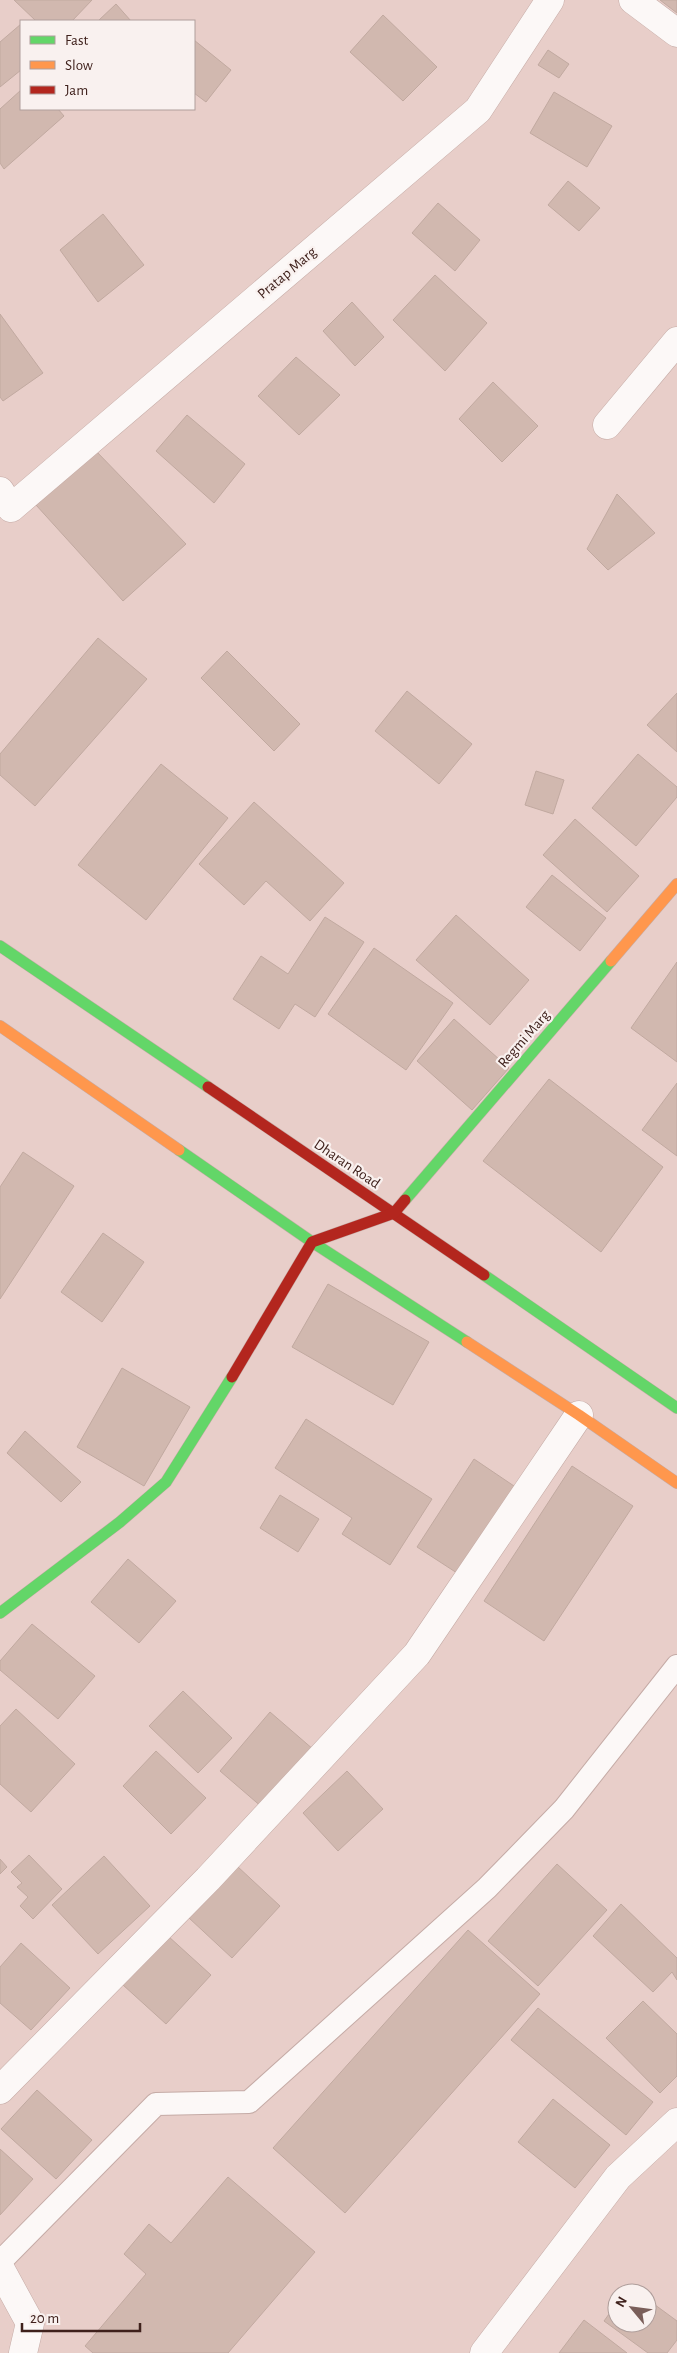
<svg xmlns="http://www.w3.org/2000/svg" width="677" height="2353" font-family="'Alegreya Sans',sans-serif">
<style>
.building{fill:#d1b8af;stroke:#c1a9a0}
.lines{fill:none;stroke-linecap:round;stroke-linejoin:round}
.lane-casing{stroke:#c5aba6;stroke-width:24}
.street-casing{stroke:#c5aba6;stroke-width:29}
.fast-casing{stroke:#c5aba6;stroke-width:12}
.slow-casing{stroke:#c5aba6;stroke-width:12}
.jam-casing{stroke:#c5aba6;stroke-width:12}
.lane{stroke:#fcf8f7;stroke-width:22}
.street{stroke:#fcf8f7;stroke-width:28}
.fast{stroke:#63d668;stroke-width:11}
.slow{stroke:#ff974d;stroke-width:11}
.jam{stroke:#b3261e;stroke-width:11}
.labels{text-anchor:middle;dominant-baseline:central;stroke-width:4.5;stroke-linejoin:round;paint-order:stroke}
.street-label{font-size:15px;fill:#3f211c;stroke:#f9f1ef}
</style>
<rect width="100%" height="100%" fill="#e8cec9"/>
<!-- building -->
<g class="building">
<polygon points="14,0 92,0 72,21 36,21"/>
<polygon points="660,0 677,0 677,13"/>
<polygon points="116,4 131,21 98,21"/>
<polygon points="383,15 437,67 403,101 350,52"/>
<polygon points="21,24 21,70 0,87 0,42"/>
<polygon points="194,40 231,70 206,102 194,93"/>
<polygon points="548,50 569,64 559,78 538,65"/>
<polygon points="21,90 21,109 58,109 64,116 4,169 0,163 0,109"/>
<polygon points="554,92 612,126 587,167 530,133"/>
<polygon points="568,181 600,208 579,231 548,205"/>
<polygon points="438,203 480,240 455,271 412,233"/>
<polygon points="103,214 144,265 98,302 60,250"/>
<polygon points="435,275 487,323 445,371 393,320"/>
<polygon points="352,302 384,337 355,366 323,331"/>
<polygon points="0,314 43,373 3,401 0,397"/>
<polygon points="296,357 340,395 299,435 258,396"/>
<polygon points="493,382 538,426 502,462 459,419"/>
<polygon points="187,415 245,464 214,503 156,451"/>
<polygon points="96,451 186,544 123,601 36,505"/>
<polygon points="617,494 655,533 608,570 587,549"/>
<polygon points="98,638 147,679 35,806 0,775 0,754"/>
<polygon points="227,651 300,724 274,751 201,678"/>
<polygon points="407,691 472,744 439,784 375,731"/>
<polygon points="677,693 677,752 647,725"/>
<polygon points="638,754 677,787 677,797 636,846 592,808"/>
<polygon points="161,764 228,818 146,920 78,865"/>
<polygon points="536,771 564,780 553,814 525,805"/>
<polygon points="254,802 344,883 310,921 266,881 244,905 199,864"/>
<polygon points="575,819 639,876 607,912 543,855"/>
<polygon points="552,875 606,918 580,951 526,907"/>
<polygon points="456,915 529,980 490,1025 416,960"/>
<polygon points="325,917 364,942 315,1017 295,1004 279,1029 233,999 261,956 288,974"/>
<polygon points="374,948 453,1003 406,1070 328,1014"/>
<polygon points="677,962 677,1062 631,1028"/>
<polygon points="454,1019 509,1068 472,1110 417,1061"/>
<polygon points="549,1079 663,1167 601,1252 483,1161"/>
<polygon points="677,1083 677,1156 642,1130"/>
<polygon points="23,1152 74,1186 0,1299 0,1187"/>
<polygon points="103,1233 144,1262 102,1322 61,1292"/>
<polygon points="328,1284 429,1342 393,1405 292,1347"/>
<polygon points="122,1368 190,1407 144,1486 77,1447"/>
<polygon points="306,1419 432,1499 390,1565 342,1534 352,1518 275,1468"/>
<polygon points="25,1431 81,1482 61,1502 7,1453"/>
<polygon points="474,1459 514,1486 457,1573 417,1547"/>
<polygon points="572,1466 633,1506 544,1641 484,1601"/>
<polygon points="280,1495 319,1519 298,1552 260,1528"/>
<polygon points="128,1559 176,1601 139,1643 91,1602"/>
<polygon points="32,1624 95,1676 58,1719 0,1670 0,1661"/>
<polygon points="183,1691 232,1738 198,1773 149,1726"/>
<polygon points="16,1709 75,1764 31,1812 0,1784 0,1726"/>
<polygon points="270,1712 314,1750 263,1808 220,1771"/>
<polygon points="156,1751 206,1798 171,1834 123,1786"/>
<polygon points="347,1771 383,1809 338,1851 303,1813"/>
<polygon points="29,1855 62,1889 33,1919 20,1906 28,1897 17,1887 22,1883 11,1872"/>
<polygon points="104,1856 150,1906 98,1954 52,1905"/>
<polygon points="0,1859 7,1867 0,1874"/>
<polygon points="557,1864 607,1910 538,1986 488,1941"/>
<polygon points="237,1866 280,1906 232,1958 189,1918"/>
<polygon points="621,1904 677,1958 677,1980 672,1972 653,1992 593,1936"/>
<polygon points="468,1930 540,1994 345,2213 273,2148"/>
<polygon points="168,1936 211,1975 166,2024 123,1985"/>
<polygon points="21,1943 70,1988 31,2030 0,2003 0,1967"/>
<polygon points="643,2001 677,2034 677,2076 660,2093 606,2038"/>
<polygon points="538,2008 653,2102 626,2135 511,2040"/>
<polygon points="37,2090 92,2140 56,2179 1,2129"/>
<polygon points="553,2099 610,2145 575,2188 518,2142"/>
<polygon points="0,2149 33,2179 0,2215"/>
<polygon points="228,2177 315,2252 228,2353 93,2353 85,2346 146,2274 124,2254 149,2224 171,2243"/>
<polygon points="629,2286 639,2293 624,2293"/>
<polygon points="647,2299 677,2321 677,2340 667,2353 648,2353 604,2321 617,2303 617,2323 647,2323"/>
<polygon points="584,2320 627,2353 559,2353"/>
</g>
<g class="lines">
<defs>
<polyline id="lane" points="0,2262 156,2104 249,2102 487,1888 564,1809 677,1666"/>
<g id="street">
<polyline points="633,0 677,33"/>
<polyline points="607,425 677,341"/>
<polyline points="0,491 11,508 478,110 550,0"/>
<polyline points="0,2090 208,1879 417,1654 579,1415"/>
<polyline points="0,2268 30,2323 23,2353"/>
<polyline points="484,2353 618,2177 677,2122"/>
</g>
<g id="fast">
<polyline points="0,946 208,1087"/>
<polyline points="179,1150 312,1242 467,1342"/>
<polyline points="405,1200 611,961"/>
<polyline points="484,1275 677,1408"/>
<polyline points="0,1613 120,1522 166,1482 232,1377"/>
</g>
<g id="slow">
<polyline points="611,961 677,884"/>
<polyline points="0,1026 179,1150"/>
<polyline points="467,1342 579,1415 677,1483"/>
</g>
<g id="jam">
<polyline points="208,1087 484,1275"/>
<polyline points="232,1377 312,1242 394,1213 405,1200"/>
</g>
</defs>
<!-- lane casing -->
<use href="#lane" class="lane-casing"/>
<!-- street casing -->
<use href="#street" class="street-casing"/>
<!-- fast casing -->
<use href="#fast" class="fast-casing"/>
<!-- slow casing -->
<use href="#slow" class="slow-casing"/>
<!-- jam casing -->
<use href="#jam" class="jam-casing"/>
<!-- lane -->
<use href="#lane" class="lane"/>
<!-- street -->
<use href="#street" class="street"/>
<!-- fast -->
<use href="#fast" class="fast"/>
<!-- slow -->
<use href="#slow" class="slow"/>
<!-- jam -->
<use href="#jam" class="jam"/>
</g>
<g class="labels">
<!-- street labels -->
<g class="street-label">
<text transform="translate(287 273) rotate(-40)">Pratap Marg</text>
<text transform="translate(524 1039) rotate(-49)">Regmi Marg</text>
<text transform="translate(347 1164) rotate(34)">Dharan Road</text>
</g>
</g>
<!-- legend -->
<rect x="20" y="20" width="175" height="90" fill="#f9f1ef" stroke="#af9e9b"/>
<rect x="30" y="36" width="25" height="8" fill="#63d668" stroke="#af9e9b"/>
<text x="65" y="45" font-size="15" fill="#3f211c">Fast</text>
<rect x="30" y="61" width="25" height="8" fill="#ff974d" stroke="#af9e9b"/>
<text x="65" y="70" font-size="15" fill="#3f211c">Slow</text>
<rect x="30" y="86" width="25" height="8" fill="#b3261e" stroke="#af9e9b"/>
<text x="65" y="95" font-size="15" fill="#3f211c">Jam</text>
<!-- north arrow -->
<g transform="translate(632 2308) rotate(299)"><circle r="24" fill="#f9f1ef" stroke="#af9e9b"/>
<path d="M0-4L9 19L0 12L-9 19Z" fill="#7a5e59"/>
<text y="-8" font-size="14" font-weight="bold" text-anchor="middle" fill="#3f211c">N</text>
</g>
<!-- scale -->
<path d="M22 2323v8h118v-8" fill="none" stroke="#3f211c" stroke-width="2.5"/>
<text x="30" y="2323" font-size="15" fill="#3f211c" stroke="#f9f1ef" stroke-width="4" paint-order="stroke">20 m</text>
</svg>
